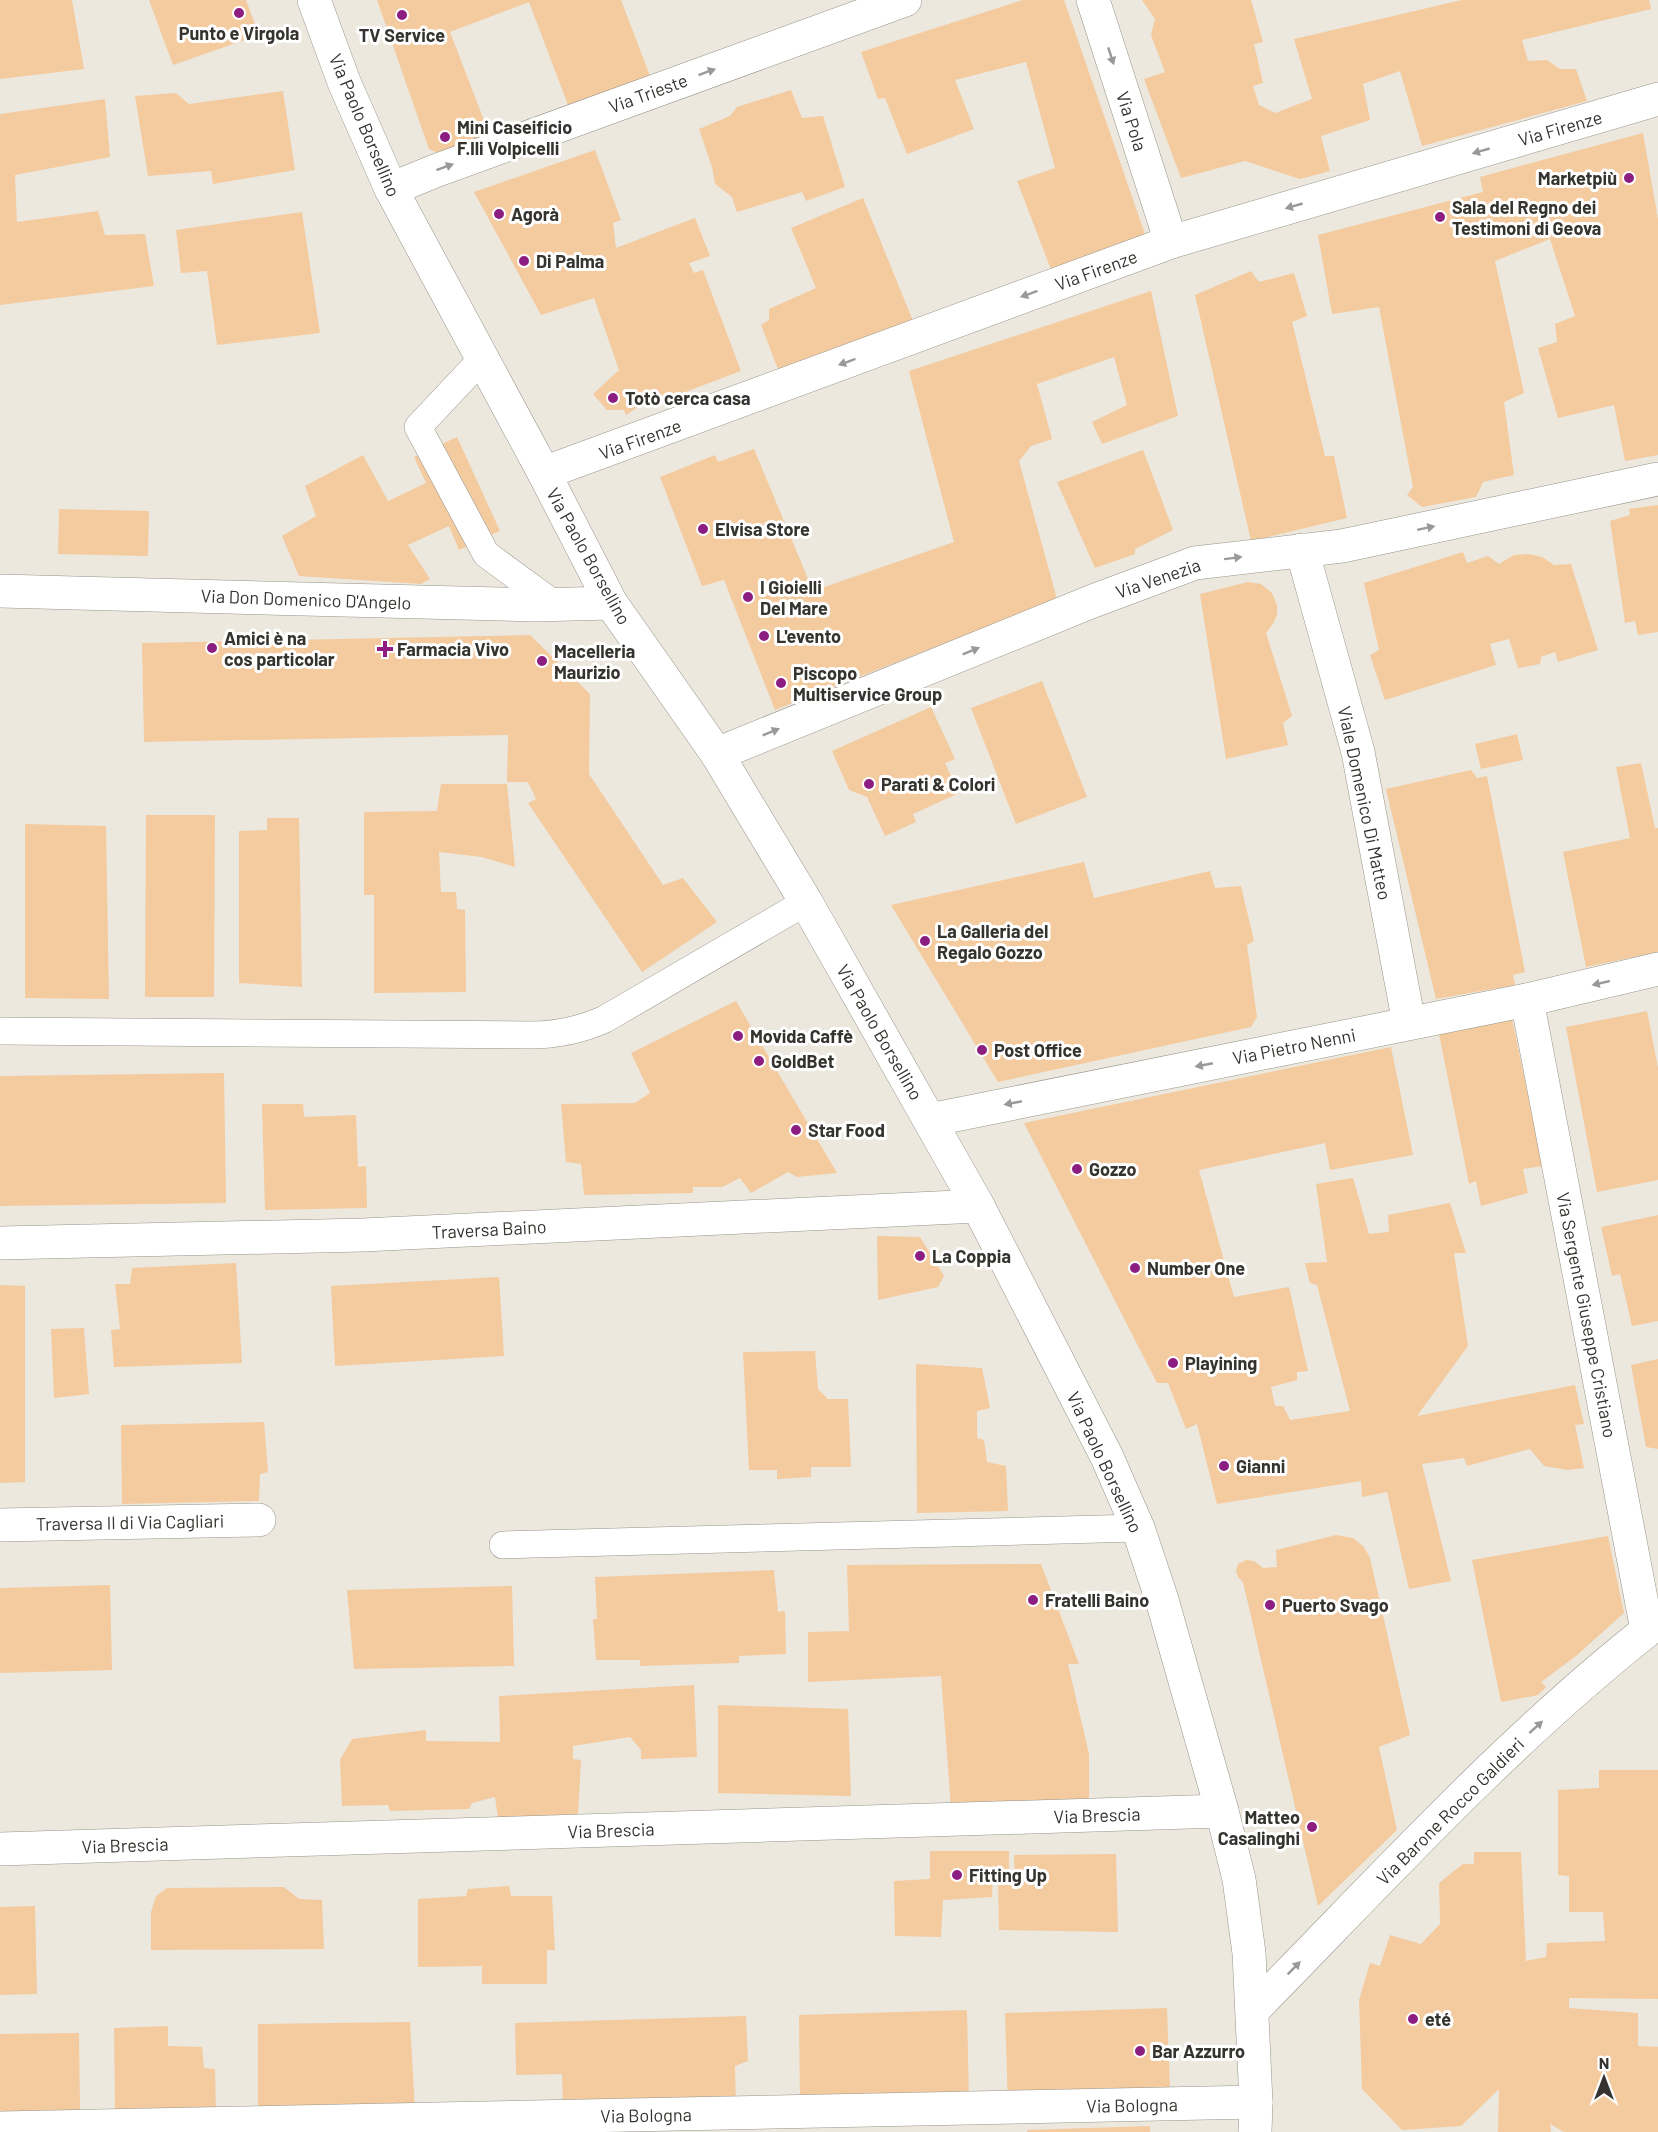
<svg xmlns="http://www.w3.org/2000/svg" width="1658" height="2132" font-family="Barlow,sans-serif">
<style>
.building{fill:#f4ca9f}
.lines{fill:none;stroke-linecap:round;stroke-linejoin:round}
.lane-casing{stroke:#97948a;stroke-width:28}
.street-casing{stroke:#97948a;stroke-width:34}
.secondary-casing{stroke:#97948a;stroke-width:34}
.lane{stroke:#fff;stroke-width:27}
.street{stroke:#fff;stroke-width:33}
.secondary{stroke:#fff;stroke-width:33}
.oneway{fill:#9a9997}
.poi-dot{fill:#8c1e81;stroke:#fff;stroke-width:2}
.labels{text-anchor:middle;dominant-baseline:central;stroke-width:6;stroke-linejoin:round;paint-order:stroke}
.poi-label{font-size:18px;font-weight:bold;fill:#34332f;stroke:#fff;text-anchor:start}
.street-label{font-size:18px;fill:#34332f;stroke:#fff}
</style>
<rect width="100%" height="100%" fill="#ece8de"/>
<!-- building -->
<g class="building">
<polygon points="0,0 72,0 84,69 0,79"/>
<polygon points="149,0 246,0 259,35 173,65"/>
<polygon points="377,0 621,0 650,76 568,105 529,2 450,32 492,141 451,159 429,149"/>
<polygon points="1023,0 1064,0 1146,237 1052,272 1017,181 1055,168 1026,62 955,80 974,129 907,154 885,98 878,99 861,52"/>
<polygon points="1142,0 1251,0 1263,42 1254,44 1263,83 1253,86 1259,105 1275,113 1312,99 1294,39 1462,0 1649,0 1651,9 1522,40 1528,61 1547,60 1560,69 1576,69 1587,101 1422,146 1400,71 1363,84 1370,120 1321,136 1330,171 1300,179 1245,161 1181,178 1144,79 1165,72 1151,35 1155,19"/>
<polygon points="791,90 802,118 823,116 845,187 806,201 802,192 737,212 732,197 715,184 712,167 699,129 730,116 737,107"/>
<polygon points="283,91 295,170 213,184 211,171 148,176 135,96 176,93 189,104"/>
<polygon points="105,99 110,157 15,175 17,222 98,211 105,235 145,234 154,286 0,305 0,114"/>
<polygon points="1643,133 1658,219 1658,455 1625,461 1614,405 1558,418 1538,348 1557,342 1555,324 1575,316 1550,239 1495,261 1524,393 1504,402 1514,475 1483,482 1476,497 1422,507 1407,495 1413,487 1379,307 1332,314 1318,235 1483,192 1480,177"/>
<polygon points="595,150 621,220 613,223 616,248 695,218 710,256 689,263 694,273 703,270 741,371 664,400 659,393 626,415 624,410 607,410 593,394 619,370 594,298 541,315 474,192"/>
<polygon points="863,198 913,321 779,372 761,325 769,320 769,309 816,288 791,228"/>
<polygon points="302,212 320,333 217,345 207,271 181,273 176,230"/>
<polygon points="1251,271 1259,282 1294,273 1307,316 1292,322 1325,456 1334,456 1347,518 1251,541 1195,295"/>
<polygon points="1151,291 1178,416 1102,444 1092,422 1127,405 1114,357 1037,384 1052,439 1031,446 1019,461 1057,599 775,710 724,580 702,586 660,477 715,455 718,462 754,449 813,591 954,542 909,371"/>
<polygon points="457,437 500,531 459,550 449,526 408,545 430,579 421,584 299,576 282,536 316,516 305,486 363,455 388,501 426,483 414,457"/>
<polygon points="1143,450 1173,530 1135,549 1135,554 1095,568 1057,482"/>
<polygon points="1658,505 1658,632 1638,635 1635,621 1625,623 1610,521 1630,515 1629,509"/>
<polygon points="59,509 149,511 148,556 58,554"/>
<polygon points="1463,552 1467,563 1488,556 1499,564 1514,555 1528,554 1542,557 1554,565 1571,564 1598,650 1558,662 1555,652 1541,657 1540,664 1518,668 1509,639 1490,644 1496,665 1385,700 1370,655 1379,650 1364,583"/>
<polygon points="1248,582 1261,584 1272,593 1277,605 1277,615 1273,624 1266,633 1292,716 1283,723 1288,745 1226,759 1200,594"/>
<polygon points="530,635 590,694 589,774 663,885 683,878 717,922 642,972 528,803 536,799 528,782 507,782 508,735 144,742 142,643"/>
<polygon points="1042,681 1087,797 1016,824 971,708"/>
<polygon points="931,707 955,759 945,763 959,793 913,814 916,822 885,836 867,797 849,790 832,751"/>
<polygon points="1517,734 1523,760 1481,769 1475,744"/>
<polygon points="1641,763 1655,828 1658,828 1658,952 1586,967 1563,852 1630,838 1616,767"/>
<polygon points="1471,770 1477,778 1487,776 1525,972 1513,975 1515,985 1436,999 1386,789"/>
<polygon points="441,784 507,784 515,867 482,857 439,852 441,892 456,892 457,909 465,910 466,992 374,993 374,895 364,895 364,812 437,811"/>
<polygon points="146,815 215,815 214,997 145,997"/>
<polygon points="267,818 299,818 302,987 239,983 239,831 267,830"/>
<polygon points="25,824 106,826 109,999 25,998"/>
<polygon points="1084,862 1094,898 1210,871 1215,888 1241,886 1254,941 1247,945 1257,1017 1251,1027 998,1082 891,905"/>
<polygon points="736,1001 837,1173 797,1177 788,1172 751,1193 740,1178 722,1187 693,1187 693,1193 584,1195 581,1164 566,1162 561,1104 635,1103 650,1093 631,1053"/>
<polygon points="1647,1011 1658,1068 1658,1180 1597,1192 1566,1027"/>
<polygon points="1512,1019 1543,1166 1523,1169 1528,1193 1481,1206 1476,1181 1469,1184 1439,1034"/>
<polygon points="1391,1047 1413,1155 1330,1170 1325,1143 1199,1170 1234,1297 1289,1287 1308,1371 1297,1372 1297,1380 1271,1387 1275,1406 1283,1406 1290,1420 1350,1411 1317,1285 1310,1283 1305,1263 1327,1262 1316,1184 1353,1178 1369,1234 1389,1232 1388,1215 1450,1203 1466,1253 1454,1253 1468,1346 1417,1416 1575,1385 1584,1424 1575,1425 1584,1468 1568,1470 1544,1466 1530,1449 1467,1466 1464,1458 1422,1464 1451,1581 1409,1589 1387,1492 1362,1497 1361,1481 1217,1504 1197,1424 1186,1429 1168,1383 1157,1383 1024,1123"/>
<polygon points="224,1073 226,1203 0,1206 0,1076"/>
<polygon points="262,1104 303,1104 304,1117 356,1115 358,1167 366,1166 367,1208 265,1210"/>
<polygon points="1658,1215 1658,1321 1632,1326 1620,1274 1612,1276 1601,1227"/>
<polygon points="877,1236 920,1237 944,1276 938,1287 878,1300"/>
<polygon points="236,1263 242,1363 114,1367 111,1330 120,1329 115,1284 130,1284 132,1268"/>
<polygon points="499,1277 504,1356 335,1366 331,1286"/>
<polygon points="0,1285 25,1286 25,1482 0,1483"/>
<polygon points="84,1328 89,1394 54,1398 51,1329"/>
<polygon points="815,1351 818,1389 828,1399 848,1399 851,1467 811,1467 811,1477 777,1479 777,1470 749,1470 743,1352"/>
<polygon points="1658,1359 1658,1449 1646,1447 1631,1365"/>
<polygon points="916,1364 982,1368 990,1408 977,1411 977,1438 984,1440 987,1462 1006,1466 1008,1511 917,1513"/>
<polygon points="264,1422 268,1472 260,1474 259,1501 122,1504 121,1425"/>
<polygon points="1336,1535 1353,1538 1364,1547 1370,1558 1410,1735 1379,1747 1397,1830 1318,1906 1243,1582 1238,1577 1236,1571 1238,1564 1246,1560 1254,1561 1263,1568 1277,1567 1276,1550"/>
<polygon points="1608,1536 1624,1613 1576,1656 1541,1682 1546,1687 1538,1695 1501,1702 1472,1560"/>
<polygon points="1041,1564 1079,1664 1068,1664 1089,1754 1089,1805 951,1807 941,1676 808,1682 808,1632 849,1631 847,1565"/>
<polygon points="774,1570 778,1612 785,1611 786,1654 739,1656 739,1663 640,1666 640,1660 596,1660 593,1619 597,1619 595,1577"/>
<polygon points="110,1585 112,1670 0,1673 0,1588"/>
<polygon points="512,1586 514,1666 354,1669 347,1590"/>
<polygon points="694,1685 697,1757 641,1759 641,1750 630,1737 573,1746 573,1759 581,1760 578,1814 498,1818 495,1797 472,1803 469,1809 390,1811 388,1805 342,1806 340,1760 352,1739 426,1730 426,1741 500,1742 499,1696"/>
<polygon points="718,1705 848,1709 851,1796 718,1793"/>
<polygon points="1599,1770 1658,1770 1658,1999 1569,1998 1569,2008 1638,2013 1638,2046 1658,2047 1658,2132 1564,2132 1550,2124 1551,2132 1498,2132 1499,2089 1461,2126 1402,2130 1362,2089 1359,2000 1370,1963 1380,1966 1390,1935 1421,1944 1440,1924 1439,1883 1463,1864 1474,1864 1474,1852 1521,1852 1526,1961 1546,1957 1547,1943 1605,1941 1603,1912 1569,1912 1569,1876 1558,1875 1558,1790 1599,1788"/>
<polygon points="930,1851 1009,1851 1009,1870 993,1870 992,1897 943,1900 941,1937 895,1936 894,1881 930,1879"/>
<polygon points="1116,1854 1118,1932 999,1930 998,1880 1015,1880 1014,1855"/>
<polygon points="509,1886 511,1896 552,1896 555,1950 547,1950 547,1984 482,1984 482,1966 418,1967 418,1899 466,1896 468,1889"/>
<polygon points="284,1887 299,1899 322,1900 324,1949 151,1950 151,1912 156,1896 167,1888"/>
<polygon points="35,1906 37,1994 0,1995 0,1907"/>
<polygon points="1167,2008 1170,2089 1008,2105 1005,2013"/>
<polygon points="967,2010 969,2099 800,2104 799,2015"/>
<polygon points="746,2016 748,2061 735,2066 736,2105 563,2110 562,2074 516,2075 515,2023"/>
<polygon points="410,2022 415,2110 258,2108 258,2024"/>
<polygon points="168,2026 168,2046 202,2047 204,2068 215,2069 216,2112 115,2112 114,2028"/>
<polygon points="79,2033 80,2110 0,2112 0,2034"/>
<polygon points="1150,2126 1150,2132 1027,2132 1027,2130"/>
</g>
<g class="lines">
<defs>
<g id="lane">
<polyline points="482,359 418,427 486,554 554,604"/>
<path d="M 0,1031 L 530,1035 C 557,1035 581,1030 605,1019 L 806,902"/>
<polyline points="503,1545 1138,1528"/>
</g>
<g id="street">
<polyline points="1093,0 1171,242"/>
<polyline points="391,189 435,171 905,0"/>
<polyline points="544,473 1171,242 1658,99"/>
<polyline points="1302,550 1358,752 1409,1023"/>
<polyline points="0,591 535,605 611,603"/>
<polyline points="717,754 1093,601 1195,563 1342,546 1658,479"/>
<polyline points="1527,1000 1647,1630"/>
<polyline points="930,1120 1527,1000 1658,969"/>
<polyline points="0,1243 363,1235 978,1206"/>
<polyline points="0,1525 259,1520"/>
<polyline points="0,1849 1222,1811"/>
<path d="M 1253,2010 C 1384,1877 1510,1737 1658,1622"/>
<polyline points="0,2128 1256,2102"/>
</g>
<polyline id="secondary" points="314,0 344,82 391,189 544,473 611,603 717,754 806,902 978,1206 1107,1457 1138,1528 1162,1600 1222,1811 1239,1879 1249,1953 1256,2102 1255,2132"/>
</defs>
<!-- lane casing -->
<use href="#lane" class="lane-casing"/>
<!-- street casing -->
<use href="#street" class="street-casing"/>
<!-- secondary casing -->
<use href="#secondary" class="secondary-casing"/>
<!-- lane -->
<use href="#lane" class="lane"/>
<!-- street -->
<use href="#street" class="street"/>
<!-- secondary -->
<use href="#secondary" class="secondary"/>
</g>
<!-- one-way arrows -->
<defs><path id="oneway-solid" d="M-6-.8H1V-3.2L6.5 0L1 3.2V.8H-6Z" transform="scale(1.5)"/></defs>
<g class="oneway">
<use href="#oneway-solid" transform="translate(1111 56) rotate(72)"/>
<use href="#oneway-solid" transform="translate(707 72) rotate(-20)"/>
<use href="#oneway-solid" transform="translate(1481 151) rotate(164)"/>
<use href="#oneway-solid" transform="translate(445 167) rotate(-20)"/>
<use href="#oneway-solid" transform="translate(1294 206) rotate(164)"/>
<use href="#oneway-solid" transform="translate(1029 294) rotate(160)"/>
<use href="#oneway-solid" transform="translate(847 362) rotate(160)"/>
<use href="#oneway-solid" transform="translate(1426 528) rotate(-12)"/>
<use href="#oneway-solid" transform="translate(1233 558) rotate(-7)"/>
<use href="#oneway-solid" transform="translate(971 651) rotate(-22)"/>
<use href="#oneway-solid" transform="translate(771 732) rotate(-22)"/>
<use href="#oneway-solid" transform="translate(1601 983) rotate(167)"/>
<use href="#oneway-solid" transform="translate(1204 1065) rotate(169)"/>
<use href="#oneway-solid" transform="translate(1013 1103) rotate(169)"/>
<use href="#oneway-solid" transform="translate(1536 1727) rotate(-42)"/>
<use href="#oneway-solid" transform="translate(1294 1968) rotate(-45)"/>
</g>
<!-- markers -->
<g class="poi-dot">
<circle cx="239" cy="13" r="6"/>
<circle cx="402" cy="15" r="6"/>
<circle cx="445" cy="137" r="6"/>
<circle cx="1629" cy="178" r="6"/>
<circle cx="499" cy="214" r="6"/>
<circle cx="1440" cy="217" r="6"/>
<circle cx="524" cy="261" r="6"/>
<circle cx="613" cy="398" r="6"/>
<circle cx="703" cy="529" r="6"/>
<circle cx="748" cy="597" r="6"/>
<circle cx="764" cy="636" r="6"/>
<circle cx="212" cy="648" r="6"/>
<path d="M382 640h6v6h6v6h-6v6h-6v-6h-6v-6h6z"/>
<circle cx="542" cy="661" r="6"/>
<circle cx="781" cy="683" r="6"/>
<circle cx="869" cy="784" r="6"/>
<circle cx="925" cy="941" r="6"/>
<circle cx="738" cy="1036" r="6"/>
<circle cx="982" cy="1050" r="6"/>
<circle cx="759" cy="1061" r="6"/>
<circle cx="796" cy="1130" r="6"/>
<circle cx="1077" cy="1169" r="6"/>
<circle cx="920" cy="1256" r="6"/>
<circle cx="1135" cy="1268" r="6"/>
<circle cx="1173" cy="1363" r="6"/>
<circle cx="1224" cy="1466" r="6"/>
<circle cx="1033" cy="1600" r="6"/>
<circle cx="1270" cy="1605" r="6"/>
<circle cx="1312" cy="1827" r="6"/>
<circle cx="957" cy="1875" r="6"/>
<circle cx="1413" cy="2019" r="6"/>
<circle cx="1140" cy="2051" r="6"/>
</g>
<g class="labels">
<!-- poi labels -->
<g class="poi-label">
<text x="239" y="33" text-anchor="middle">Punto e Virgola</text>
<text x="402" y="35" text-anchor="middle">TV Service</text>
<text x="457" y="127">Mini Caseificio<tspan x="457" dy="21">F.lli Volpicelli</tspan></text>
<text x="1617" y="178" text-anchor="end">Marketpiù</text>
<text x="1452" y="207">Sala del Regno dei<tspan x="1452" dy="21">Testimoni di Geova</tspan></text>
<text x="511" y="214">Agorà</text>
<text x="536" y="261">Di Palma</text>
<text x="625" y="398">Totò cerca casa</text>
<text x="715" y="529">Elvisa Store</text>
<text x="760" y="587">I Gioielli<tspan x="760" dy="21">Del Mare</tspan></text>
<text x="776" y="636">L'evento</text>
<text x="224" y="638">Amici è na<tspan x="224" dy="21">cos particolar</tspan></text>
<text x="397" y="649">Farmacia Vivo</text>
<text x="554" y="651">Macelleria<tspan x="554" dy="21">Maurizio</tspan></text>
<text x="793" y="673">Piscopo<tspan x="793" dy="21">Multiservice Group</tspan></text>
<text x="881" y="784">Parati &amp; Colori</text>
<text x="937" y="931">La Galleria del<tspan x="937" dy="21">Regalo Gozzo</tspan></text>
<text x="750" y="1036">Movida Caffè</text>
<text x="994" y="1050">Post Office</text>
<text x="771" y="1061">GoldBet</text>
<text x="808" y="1130">Star Food</text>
<text x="1089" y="1169">Gozzo</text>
<text x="932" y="1256">La Coppia</text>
<text x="1147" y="1268">Number One</text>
<text x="1185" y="1363">Playining</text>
<text x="1236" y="1466">Gianni</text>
<text x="1045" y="1600">Fratelli Baino</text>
<text x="1282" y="1605">Puerto Svago</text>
<text x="1300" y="1817" text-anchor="end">Matteo<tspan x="1300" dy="21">Casalinghi</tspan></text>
<text x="969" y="1875">Fitting Up</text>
<text x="1425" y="2019">eté</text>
<text x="1152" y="2051">Bar Azzurro</text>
</g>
<!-- street labels -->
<g class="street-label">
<text transform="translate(648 93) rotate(-20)">Via Trieste</text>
<text transform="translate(1132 121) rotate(72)">Via Pola</text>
<text transform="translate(365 125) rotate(67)">Via Paolo Borsellino</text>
<text transform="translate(1560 128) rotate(-16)">Via Firenze</text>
<text transform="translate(1096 270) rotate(-20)">Via Firenze</text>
<text transform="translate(640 439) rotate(-20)">Via Firenze</text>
<text transform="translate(589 556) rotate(61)">Via Paolo Borsellino</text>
<text transform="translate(1158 578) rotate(-19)">Via Venezia</text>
<text transform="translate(306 599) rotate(2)">Via Don Domenico D'Angelo</text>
<text transform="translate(1365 803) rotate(78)">Viale Domenico Di Matteo</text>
<text transform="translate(880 1032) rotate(60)">Via Paolo Borsellino</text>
<text transform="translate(1294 1046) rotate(-11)">Via Pietro Nenni</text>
<text transform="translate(489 1229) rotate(-3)">Traversa Baino</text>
<text transform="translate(1587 1315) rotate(79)">Via Sergente Giuseppe Cristiano</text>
<text transform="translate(1105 1462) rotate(65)">Via Paolo Borsellino</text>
<text transform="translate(130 1522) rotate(-1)">Traversa II di Via Cagliari</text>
<text transform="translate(1450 1811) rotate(-45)">Via Barone Rocco Galdieri</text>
<text transform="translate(1097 1815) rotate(-2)">Via Brescia</text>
<text transform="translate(611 1830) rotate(-2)">Via Brescia</text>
<text transform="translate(125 1845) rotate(-2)">Via Brescia</text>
<text transform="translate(1132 2105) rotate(-1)">Via Bologna</text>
<text transform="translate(646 2115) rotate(-1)">Via Bologna</text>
</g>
</g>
<!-- north arrow -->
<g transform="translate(1604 2078)" stroke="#ffffff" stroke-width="4.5" paint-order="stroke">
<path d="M0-4.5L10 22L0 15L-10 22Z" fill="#34332f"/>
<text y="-9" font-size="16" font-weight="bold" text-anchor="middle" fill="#34332f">N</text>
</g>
</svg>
